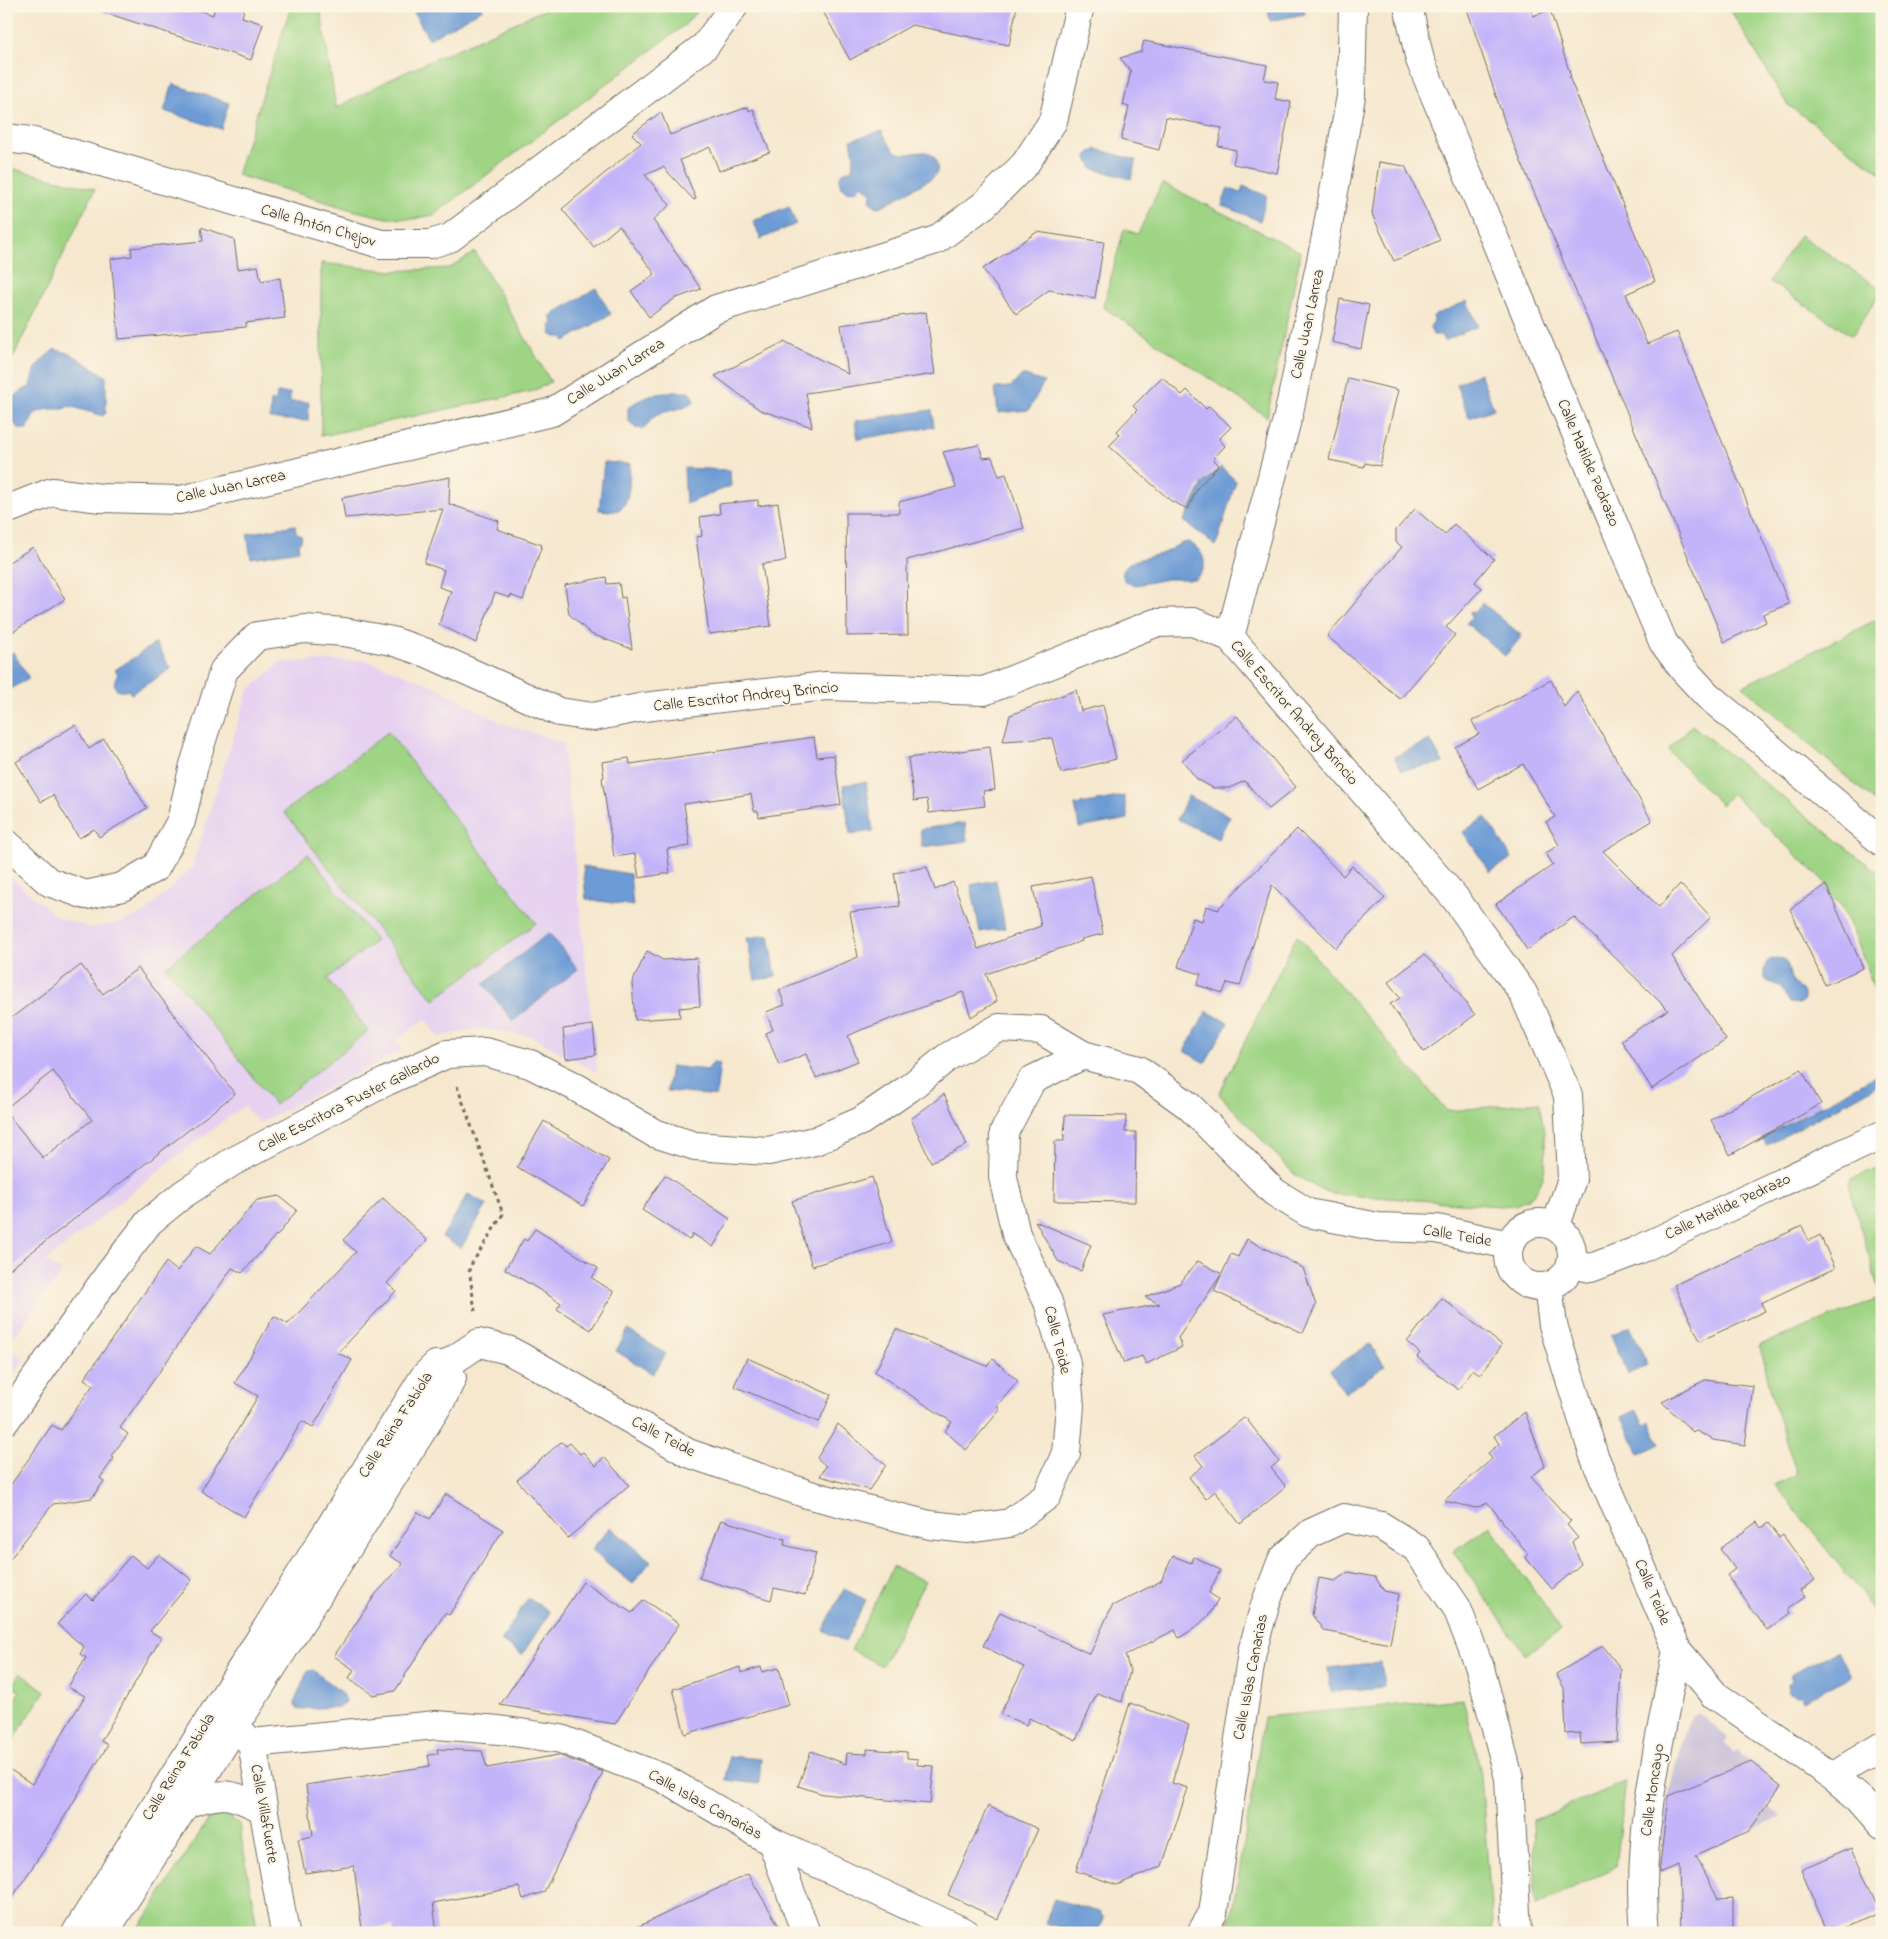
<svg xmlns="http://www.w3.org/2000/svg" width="1888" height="1939" font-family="'Indie Flower',sans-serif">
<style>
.built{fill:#e6d2f0}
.industrial{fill:#c8bfd8}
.green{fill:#9fd485;stroke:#658058}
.water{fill:#6d9bd5;stroke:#4c6380}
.building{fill:#c3b4fa}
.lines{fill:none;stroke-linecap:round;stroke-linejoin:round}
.minor-casing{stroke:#726d64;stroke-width:30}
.tertiary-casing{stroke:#726d64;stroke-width:30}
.path{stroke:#726d64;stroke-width:3;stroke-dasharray:4 4;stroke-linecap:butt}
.minor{stroke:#fff;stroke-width:28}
.tertiary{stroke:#fff;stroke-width:28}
.labels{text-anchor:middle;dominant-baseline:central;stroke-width:4;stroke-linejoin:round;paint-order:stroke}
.street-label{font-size:16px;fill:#2b2b2b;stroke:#fcf5e5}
</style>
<rect width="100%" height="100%" fill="#fcf5e5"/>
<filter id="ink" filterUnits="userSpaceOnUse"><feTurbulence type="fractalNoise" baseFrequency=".02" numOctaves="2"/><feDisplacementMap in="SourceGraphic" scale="10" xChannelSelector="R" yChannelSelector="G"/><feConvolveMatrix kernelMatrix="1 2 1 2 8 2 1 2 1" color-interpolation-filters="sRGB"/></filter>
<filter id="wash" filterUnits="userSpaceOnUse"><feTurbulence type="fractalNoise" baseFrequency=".0096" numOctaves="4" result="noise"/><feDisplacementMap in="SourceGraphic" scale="20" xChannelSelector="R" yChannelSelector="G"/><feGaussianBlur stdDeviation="1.12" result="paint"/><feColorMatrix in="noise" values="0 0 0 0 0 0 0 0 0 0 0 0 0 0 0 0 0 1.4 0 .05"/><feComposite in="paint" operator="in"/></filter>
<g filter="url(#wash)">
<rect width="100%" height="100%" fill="#f6e8cf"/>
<!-- built -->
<g class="built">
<polygon points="366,660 433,685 500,722 563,743 597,1073 531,1036 479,1028 439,1037 425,1019 396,1041 403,1050 259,1123 244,1106 176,1157 46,1261 62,1272 6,1347 6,873 57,917 90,928 118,923 145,913 192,867 248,691 281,662"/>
<polygon points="6,1348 24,1359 6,1385"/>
</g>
<!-- industrial -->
<polygon class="industrial" points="1699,1714 1727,1737 1723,1743 1727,1747 1734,1753 1737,1750 1781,1785 1767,1806 1781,1817 1748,1831 1661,1854 1667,1802 1681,1742 1688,1722 1693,1716"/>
<!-- green -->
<g class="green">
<polygon points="291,6 320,6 336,108 393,78 552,6 701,6 686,24 434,215 413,219 387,218 352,210 237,175"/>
<polygon points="1728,6 1882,6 1882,174 1787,104"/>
<polygon points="6,167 95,189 6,372"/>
<polygon points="1162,183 1301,252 1267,417 1103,307 1124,229 1138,234"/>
<polygon points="1800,235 1882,290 1852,336 1769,281"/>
<polygon points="475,252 551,382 533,391 321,436 321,263 392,271 450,268"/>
<polygon points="1882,617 1882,808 1743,686"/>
<polygon points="1692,725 1882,876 1882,1012 1857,941 1842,907 1823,887 1827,884 1732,794 1721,805 1668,750"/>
<polygon points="388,732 536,923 434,1000 284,812"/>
<polygon points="308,854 376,941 327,979 368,1031 275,1105 166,967"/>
<path d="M 1297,935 L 1447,1111 L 1539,1102 C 1544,1133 1558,1188 1520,1203 C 1515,1206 1507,1205 1501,1206 L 1333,1194 L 1314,1186 L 1293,1173 L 1219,1094 Z"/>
<polygon points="1882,1167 1882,1619 1775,1485 1797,1474 1774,1405 1760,1345 1881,1298 1848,1185 1851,1179"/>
<polygon points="1490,1526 1561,1630 1525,1655 1453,1551"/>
<polygon points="893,1567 925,1581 882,1666 851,1650"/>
<polygon points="20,1673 45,1691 6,1751 6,1712 20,1691 11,1686"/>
<polygon points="1463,1699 1477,1754 1481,1776 1493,1933 1225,1933 1234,1905 1264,1717"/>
<polygon points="1626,1781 1616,1867 1536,1905 1533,1821"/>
<polygon points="217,1813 229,1817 239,1824 258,1933 136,1933 208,1820"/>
</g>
<!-- water -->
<g class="water">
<polygon points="426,6 482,6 483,9 429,39 414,13"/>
<polygon points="1267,6 1304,6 1305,14 1270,21"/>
<polygon points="173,84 229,103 221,129 164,111"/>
<path d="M 882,131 C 885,136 891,148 895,151 C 909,161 932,139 937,166 C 939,172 936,175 931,179 L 882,206 L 877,207 L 870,202 L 871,193 L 861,184 L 857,190 L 850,192 L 841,187 L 839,181 L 841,174 L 852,169 L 854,156 L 851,140 Z"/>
<polygon points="1096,149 1136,160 1131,179 1091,168 1092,164 1088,161 1087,156 1091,151 1095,152"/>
<polygon points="1243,186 1267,196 1260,221 1222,205 1228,188 1241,193"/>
<polygon points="789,206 796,224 761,239 753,221"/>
<polygon points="596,288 611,314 565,341 562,337 556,337 551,334 550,326 553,322 550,316"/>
<polygon points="1467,301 1478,326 1444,341 1441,335 1433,335 1430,327 1434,321 1433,316"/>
<path d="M 55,349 L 71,354 L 106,376 L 106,413 L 103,416 L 69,406 L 64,409 L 47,409 L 35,413 L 27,429 L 20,429 C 0,415 8,395 30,387 C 33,368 40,360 55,349 Z"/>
<polygon points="1480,373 1494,409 1469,418 1456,384"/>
<polygon points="1022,375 1044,382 1029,410 998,413 995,388 1011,387"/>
<path d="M 671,392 L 688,392 L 694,397 L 694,401 C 685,411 669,408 657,415 C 651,418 648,425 643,429 L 635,428 L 628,420 L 628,408 C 640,397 655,394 671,392 Z"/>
<polygon points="277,393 290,393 290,402 309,402 308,421 270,419 271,401 276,401"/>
<polygon points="932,410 934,427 858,439 855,421"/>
<path d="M 604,462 L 630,464 C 629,477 632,508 615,511 C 610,512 604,510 599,510 Z"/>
<polygon points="1221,467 1236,481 1216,546 1184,521 1203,483"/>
<polygon points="684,468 730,470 731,486 686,504"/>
<polygon points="295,525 296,532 302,537 301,541 298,544 299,550 251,558 247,534"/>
<path d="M 1188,542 C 1204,549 1211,568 1195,579 L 1167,579 L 1136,585 L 1125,582 C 1114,558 1149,559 1163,553 C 1172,549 1178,543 1188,542 Z"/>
<polygon points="1483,603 1522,636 1505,656 1466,623 1471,618 1470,612 1477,610"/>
<path d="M 156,643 L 171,669 L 131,694 L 128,690 C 116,695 110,684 118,674 L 115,670 Z"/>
<polygon points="13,652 29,678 6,692 6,656"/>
<polygon points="1430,740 1443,763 1402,770 1394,757"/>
<polygon points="866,782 873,831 850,834 843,785"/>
<polygon points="1124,796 1128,819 1079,828 1075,805"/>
<polygon points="1188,796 1230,816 1218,839 1177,819"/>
<polygon points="1485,817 1512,858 1490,872 1463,832"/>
<polygon points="965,823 967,841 922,847 920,829"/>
<polygon points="583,866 630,874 633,906 586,899"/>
<polygon points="996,880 1005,928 980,932 971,885"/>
<polygon points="549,933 578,969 513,1021 484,984"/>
<polygon points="769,935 776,977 755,980 747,938"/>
<path d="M 1777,958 C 1793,961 1786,972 1793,982 C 1796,987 1801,989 1804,994 L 1804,999 L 1800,1004 L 1790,1003 L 1781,987 L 1767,981 L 1764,976 L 1764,969 L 1766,964 L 1769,960 Z"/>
<polygon points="1207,1011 1228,1023 1205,1063 1184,1051"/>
<polygon points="713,1063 720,1064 716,1096 667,1091 671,1066 707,1070"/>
<polygon points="1877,1075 1882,1083 1766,1146 1762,1138"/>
<polygon points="468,1194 487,1205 461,1248 442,1237"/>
<polygon points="1630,1326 1648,1365 1628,1374 1611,1335"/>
<polygon points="628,1330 666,1354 653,1374 616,1351"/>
<polygon points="1370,1344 1385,1366 1345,1393 1330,1370"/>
<polygon points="1637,1410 1644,1424 1649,1421 1660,1444 1639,1454 1622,1417"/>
<polygon points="610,1527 651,1561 633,1584 591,1550"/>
<polygon points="844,1589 866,1600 845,1642 823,1630"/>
<polygon points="528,1598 550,1612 522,1655 501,1641"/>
<polygon points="1838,1650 1851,1676 1803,1700 1800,1695 1796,1697 1789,1694 1788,1685 1792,1680 1790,1675"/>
<polygon points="1381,1662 1384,1687 1331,1692 1328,1668"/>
<polygon points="313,1670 343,1694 346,1700 344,1704 339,1707 299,1709 295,1706 295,1701 307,1672"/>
<polygon points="729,1756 761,1759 759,1784 726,1780"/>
<polygon points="1054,1899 1099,1912 1104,1918 1099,1933 1079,1933 1045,1923"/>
</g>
<g id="blocks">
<!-- building -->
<g class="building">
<polygon points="103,6 186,6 213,15 215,6 245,6 242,17 263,24 251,60 103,12"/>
<polygon points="820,6 1017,6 1009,45 912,25 850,60"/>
<polygon points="1466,6 1530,6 1533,16 1550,10 1571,77 1569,77 1655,281 1626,294 1647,344 1677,332 1789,604 1763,614 1766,622 1724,642 1506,126"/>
<polygon points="1144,41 1267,65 1264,80 1278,82 1275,99 1291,102 1277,173 1233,164 1236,150 1218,146 1222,128 1166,117 1159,150 1121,140 1129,107 1123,105 1131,71 1120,58 1141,52"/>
<polygon points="748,107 749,111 753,109 770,152 719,171 710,147 680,160 696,199 694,200 663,167 645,175 670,205 653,220 701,289 674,299 649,317 631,291 655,274 619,226 594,247 562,209 641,143 632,134 661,112 670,135"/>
<polygon points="1379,162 1405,166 1440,240 1394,261 1372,214"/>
<polygon points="201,227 234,239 238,269 258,266 261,281 280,278 285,318 246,323 246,327 119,339 111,259 132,256 131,248 203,241"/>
<polygon points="1037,232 1104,242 1095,298 1049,290 1016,314 983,269"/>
<polygon points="1340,299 1369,305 1361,349 1332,342"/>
<polygon points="926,312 935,374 806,393 812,427 760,410 715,376 784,342 784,341 848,374 841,325"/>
<polygon points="1162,377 1182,395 1187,390 1206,409 1209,406 1231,427 1219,439 1225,446 1213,459 1219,465 1198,487 1188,509 1171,501 1109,446 1120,435 1117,431 1137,410 1133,406"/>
<polygon points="1348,378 1398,390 1380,466 1365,463 1364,467 1329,460"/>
<polygon points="979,445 983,458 992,457 999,476 1006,474 1024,528 907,560 908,635 847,636 846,513 899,513 899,502 956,487 943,452"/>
<polygon points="450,477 449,504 499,521 497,529 542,545 523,600 510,595 510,598 495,593 476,643 439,624 451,591 439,587 444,570 424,563 443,509 345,518 342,498"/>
<polygon points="758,500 758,506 778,503 786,561 762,564 771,626 709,634 696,537 702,536 700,517 720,514 719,504"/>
<polygon points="1415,509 1445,535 1454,524 1494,559 1475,582 1482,588 1446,627 1455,635 1400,699 1327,636 1402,547 1396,542 1396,530"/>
<polygon points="33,547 65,599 6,636 6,564"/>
<polygon points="606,577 607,584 619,583 621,598 625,597 632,649 591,634 569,614 565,585"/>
<polygon points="1551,680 1564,707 1577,691 1652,821 1603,851 1659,907 1680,884 1711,917 1672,956 1726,1040 1652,1089 1621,1040 1668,1010 1574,917 1527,950 1496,904 1553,865 1546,853 1559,845 1546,822 1555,817 1523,764 1478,789 1455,747 1479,734 1472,721"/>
<polygon points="1076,690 1081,711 1103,705 1116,759 1061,773 1052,738 1003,741 1010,715"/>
<polygon points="1237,716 1296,787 1269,809 1245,781 1229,788 1213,788 1197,779 1182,760"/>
<polygon points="75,725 89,749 104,739 147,808 99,837 94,829 79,838 53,795 41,802 16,762"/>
<polygon points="814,737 817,757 834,755 841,805 759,817 758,811 754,811 751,794 684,804 690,846 667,849 670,873 639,878 635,854 614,857 602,778 604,777 602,762 629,758 630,764"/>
<polygon points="990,747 995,790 983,791 985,806 929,813 927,799 914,801 908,758"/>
<polygon points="1297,829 1343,876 1352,866 1385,898 1336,948 1272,885 1240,986 1227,983 1223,993 1197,985 1201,974 1178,967 1193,918 1202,921 1206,906 1219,910 1219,908"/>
<polygon points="927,867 935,890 953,882 978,949 1041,926 1033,887 1091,876 1103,934 1081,939 1082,941 986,974 997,1001 971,1017 963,992 861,1030 848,1036 858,1061 816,1078 806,1054 779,1065 766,1033 773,1030 766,1012 785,1005 779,990 858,957 850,912 900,906 894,873"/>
<polygon points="1826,885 1863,968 1825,985 1790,909"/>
<polygon points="647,951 663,960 697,958 700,1006 679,1008 680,1017 635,1020 632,983"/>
<polygon points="1424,955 1445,975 1475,1015 1424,1052 1390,1004 1400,998 1388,982"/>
<polygon points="81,965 103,994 138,968 235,1094 6,1272 6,1112 43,1158 92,1120 53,1071 6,1108 6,1022"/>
<polygon points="593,1025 596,1055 566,1059 563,1029"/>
<polygon points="1801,1069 1821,1104 1730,1155 1711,1120"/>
<polygon points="944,1094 967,1145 931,1162 911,1119"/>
<polygon points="1065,1115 1126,1116 1125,1132 1136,1132 1135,1202 1054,1201 1055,1141 1064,1141"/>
<polygon points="544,1121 609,1160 583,1206 517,1167"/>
<polygon points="665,1175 730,1219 713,1247 693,1234 689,1240 642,1210"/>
<polygon points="872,1177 892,1242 812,1266 792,1201"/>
<polygon points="279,1196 297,1210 277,1236 276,1235 242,1273 232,1268 120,1428 128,1434 111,1456 114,1458 100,1478 104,1481 92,1498 53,1504 6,1564 6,1492 52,1425 61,1430 93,1385 84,1379 166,1262 177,1271 196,1246 210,1254 257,1200"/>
<polygon points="383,1198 427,1240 387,1283 396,1291 338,1353 352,1360 313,1427 302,1421 244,1517 201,1491 258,1396 235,1383 274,1316 288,1324 356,1252 343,1240"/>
<polygon points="1035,1221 1091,1245 1081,1271 1058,1261"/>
<polygon points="1802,1226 1809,1241 1820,1235 1835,1268 1761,1303 1765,1311 1700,1341 1674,1285"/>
<polygon points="535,1229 598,1268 592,1278 614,1292 591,1330 557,1309 561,1303 505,1269 524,1239 527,1241"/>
<polygon points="1247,1239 1303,1268 1316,1305 1303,1333 1214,1291 1221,1275 1178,1338 1182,1347 1146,1364 1142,1356 1124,1363 1103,1315 1160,1304 1145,1297 1180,1283 1198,1261 1222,1274 1231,1254 1238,1257"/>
<polygon points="1442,1298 1502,1345 1480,1375 1473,1369 1458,1390 1417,1357 1420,1353 1407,1342"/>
<polygon points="896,1329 987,1366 993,1359 1018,1381 997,1406 1000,1410 966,1450 945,1431 952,1422 875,1372"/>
<polygon points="747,1358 831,1395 819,1422 734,1386"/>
<polygon points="1705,1380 1753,1386 1745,1445 1713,1440 1695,1430 1693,1432 1662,1402"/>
<polygon points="1525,1412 1545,1466 1531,1477 1571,1521 1567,1525 1578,1538 1572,1542 1581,1564 1552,1589 1525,1557 1528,1554 1488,1503 1476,1508 1444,1501 1492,1459 1488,1453 1499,1444 1494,1436"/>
<polygon points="1245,1417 1279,1461 1271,1468 1286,1487 1240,1524 1215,1491 1206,1499 1189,1477 1203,1466 1195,1456"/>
<polygon points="838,1424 886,1465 869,1490 820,1476 826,1466 817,1458"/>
<polygon points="561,1442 566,1446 570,1443 580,1454 583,1452 596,1466 604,1457 629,1485 568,1538 517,1480"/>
<polygon points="446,1494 503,1530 449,1615 445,1613 395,1691 373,1695 349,1678 354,1670 334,1656 375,1595 403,1564 390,1556 418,1512 430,1519"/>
<polygon points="721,1520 785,1539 784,1545 816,1553 805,1595 774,1588 771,1600 699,1578"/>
<polygon points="1757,1522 1761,1528 1768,1523 1779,1538 1783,1535 1815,1580 1800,1590 1805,1597 1788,1609 1790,1613 1767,1630 1727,1575 1735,1569 1720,1549"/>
<polygon points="159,1554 192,1580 150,1631 161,1638 101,1741 108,1745 51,1839 6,1907 6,1767 32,1784 85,1696 68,1687 86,1658 80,1654 84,1647 57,1624 86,1594 93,1600 131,1555 147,1568"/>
<polygon points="1173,1556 1191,1563 1194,1557 1220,1570 1209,1593 1218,1599 1209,1615 1195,1628 1179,1638 1175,1630 1125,1655 1130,1671 1122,1702 1097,1693 1076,1740 1029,1718 1026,1725 1000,1714 1024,1667 983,1646 1000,1612 1090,1654 1112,1606 1161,1581"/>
<polygon points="1348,1572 1375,1577 1384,1591 1399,1594 1390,1644 1324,1631 1312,1615 1319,1578 1335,1581"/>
<polygon points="583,1582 632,1613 644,1600 679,1624 615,1724 500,1705"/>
<polygon points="1603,1646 1621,1669 1617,1742 1581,1744 1580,1733 1566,1734 1564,1688 1556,1674"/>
<polygon points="740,1667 741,1673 761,1667 762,1672 779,1668 789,1705 685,1734 673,1689"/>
<polygon points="1130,1703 1189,1725 1172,1783 1188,1788 1162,1866 1117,1885 1076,1871"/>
<polygon points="437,1749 482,1751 487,1768 558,1755 603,1772 544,1892 523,1899 519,1887 433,1903 437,1933 394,1933 393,1926 362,1929 354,1866 305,1873 298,1839 313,1836 306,1785 430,1766 428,1755 438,1754"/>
<polygon points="867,1749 907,1752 907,1758 918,1759 917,1765 934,1766 930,1804 823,1794 798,1786 811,1751 846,1764 847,1753 867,1754"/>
<polygon points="1751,1762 1781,1786 1749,1831 1696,1856 1718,1899 1733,1898 1733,1933 1681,1933 1679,1865 1659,1873 1668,1796"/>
<polygon points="988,1806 1038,1829 998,1919 948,1895"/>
<polygon points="1852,1848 1880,1912 1835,1933 1828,1933 1801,1870"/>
<polygon points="748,1874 783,1933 625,1933"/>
</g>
</g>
</g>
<g filter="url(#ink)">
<use href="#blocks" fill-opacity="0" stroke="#726d64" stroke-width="1"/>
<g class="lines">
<defs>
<g id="minor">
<polyline points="1408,6 1420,60 1663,642 1683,669 1707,695 1882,842"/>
<polyline points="6,138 30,141 381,244 430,244 450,238 705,46 734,6"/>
<polyline points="6,510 52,492 101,498 180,500 552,412 716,309 936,240 984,205 1025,164 1053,121 1080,6"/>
<polyline points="1230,637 1289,412 1325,242 1351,96 1353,6"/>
<polyline points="6,843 49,882 86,895 122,887 156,867 181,821 194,765 224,670 257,636 305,629 344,632 392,641 427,653 559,712 593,717 644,707 826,686 984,691 1155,623 1193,622 1230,637 1455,898 1523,993 1568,1095 1572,1179 1556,1225"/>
<circle cx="1540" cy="1255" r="32"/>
<polyline points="1571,1264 1591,1268 1636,1251 1882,1135"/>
<polyline points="1548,1287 1553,1325 1594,1456 1677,1650 1715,1695 1832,1776 1860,1799 1882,1824"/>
<polyline points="446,1365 479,1343 508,1350 536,1365 688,1453 810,1495 930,1525 968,1529 1010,1523 1047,1496 1066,1453 1070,1406 1066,1363 1048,1302 1016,1234 1003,1177 1004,1132 1032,1080 1083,1055 1139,1070 1189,1106 1274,1192 1308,1213 1378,1227 1437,1229 1509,1245"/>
<polyline points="6,1420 109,1274 149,1222 182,1195 232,1162 387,1081 447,1054 485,1052 530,1064 572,1085 654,1133 695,1146 768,1151 815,1141 861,1121 908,1089 949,1056 999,1028 1041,1030 1083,1055"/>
<polyline points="252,1743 436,1725 499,1730 561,1739 663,1778 772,1842 966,1933"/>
<polyline points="1832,1776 1882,1746"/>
<path d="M 185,1804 C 223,1792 227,1791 263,1809"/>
<polyline points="772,1842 806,1933"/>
<polyline points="1201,1933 1213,1913 1252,1652 1265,1605 1282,1560 1311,1533 1344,1518 1381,1526 1416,1548 1457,1608 1480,1668 1509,1778 1517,1933"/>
<path d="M 1645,1933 C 1636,1838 1659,1742 1677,1650"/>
</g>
<g id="tertiary">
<polyline points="220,1718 234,1726 252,1743 285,1933"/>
<polyline points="76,1933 424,1377 436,1365 446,1365 452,1378 442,1399 104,1933"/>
</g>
</defs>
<!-- minor casing -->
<use href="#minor" class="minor-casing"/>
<!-- tertiary casing -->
<use href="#tertiary" class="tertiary-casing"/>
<!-- path -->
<polyline class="path" points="457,1086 503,1214 469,1268 475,1311"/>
<!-- minor -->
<use href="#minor" class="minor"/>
<!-- tertiary -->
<use href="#tertiary" class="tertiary"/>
</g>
</g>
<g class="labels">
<!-- street labels -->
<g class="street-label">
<text transform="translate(318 226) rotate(16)">Calle Antón Chejov</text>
<text transform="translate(1308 324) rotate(-78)">Calle Juan Larrea</text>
<text transform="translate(616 372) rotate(-32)">Calle Juan Larrea</text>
<text transform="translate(1588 463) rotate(67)">Calle Matilde Pedrazo</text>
<text transform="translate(231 487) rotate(-12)">Calle Juan Larrea</text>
<text transform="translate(746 697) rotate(-6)">Calle Escritor Andrey Brincio</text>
<text transform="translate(1294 713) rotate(49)">Calle Escritor Andrey Brincio</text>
<text transform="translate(349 1103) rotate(-27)">Calle Escritora Fuster Gallardo</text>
<text transform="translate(1728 1207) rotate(-25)">Calle Matilde Pedrazo</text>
<text transform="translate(1457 1236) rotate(10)">Calle Teide</text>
<text transform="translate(1057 1340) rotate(76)">Calle Teide</text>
<text transform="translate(396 1425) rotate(-57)">Calle Reina Fabiola</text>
<text transform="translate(663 1437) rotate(28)">Calle Teide</text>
<text transform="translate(1652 1592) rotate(67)">Calle Teide</text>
<text transform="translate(1251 1677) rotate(-79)">Calle Islas Canarias</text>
<text transform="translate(179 1767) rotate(-58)">Calle Reina Fabiola</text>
<text transform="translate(1653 1790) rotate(-82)">Calle Moncayo</text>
<text transform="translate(705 1805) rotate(29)">Calle Islas Canarias</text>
<text transform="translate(264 1814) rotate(80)">Calle Villafuerte</text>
</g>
</g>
<!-- margin -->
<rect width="1888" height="1939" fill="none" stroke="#fcf5e5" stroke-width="25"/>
</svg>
